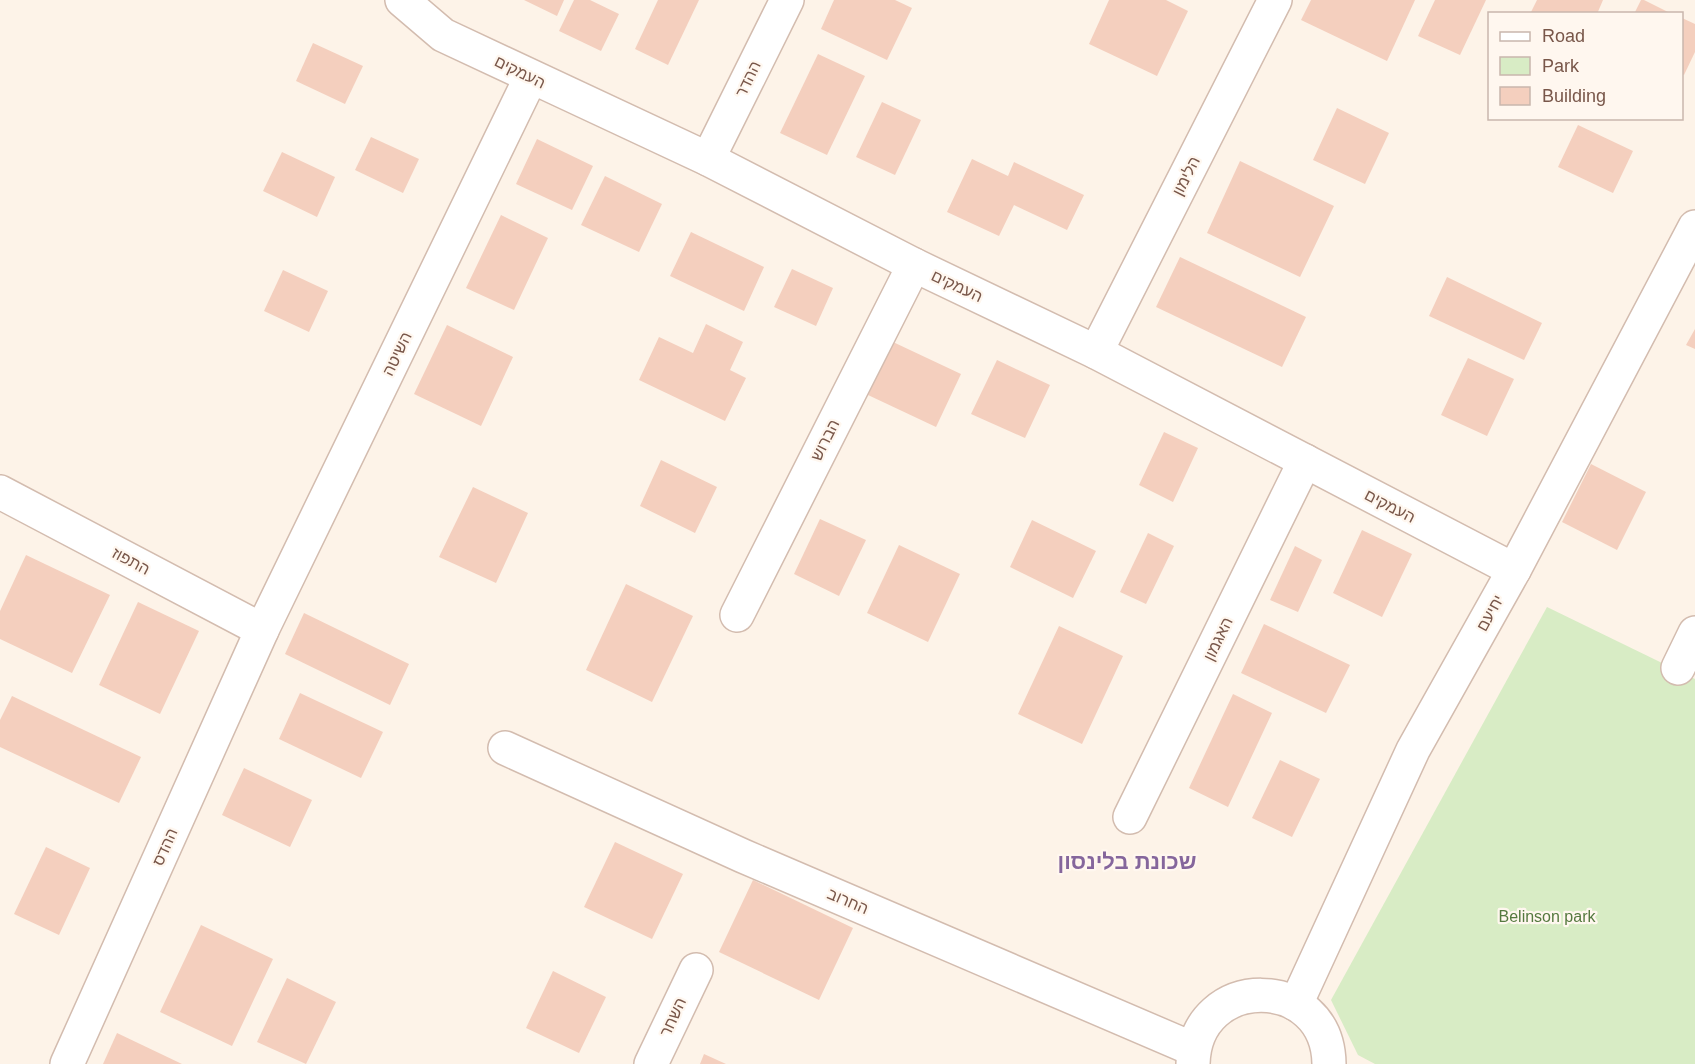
<svg xmlns="http://www.w3.org/2000/svg" width="1695" height="1064" font-family="Helvetica,'Noto Sans Hebrew',sans-serif">
<style>
.green{fill:#d8ecc5}
.building{fill:#f4cfbe}
.lines{fill:none;stroke-linecap:round;stroke-linejoin:round}
.minor-casing{stroke:#d3bcaf;stroke-width:36}
.minor{stroke:#fff;stroke-width:33}
.labels{text-anchor:middle;dominant-baseline:central;stroke-width:4.5;stroke-linejoin:round;paint-order:stroke}
.street-label{font-size:16px;fill:#79574a;stroke:#fff7ef}
.park-label{font-size:16px;fill:#55793f;stroke:#fff7ef}
.district-label{font-size:22px;font-weight:bold;fill:#85669c;stroke:#fff7ef}
</style>
<rect width="100%" height="100%" fill="#fdf3e8"/>
<!-- green -->
<polygon class="green" points="1547,607 1695,679 1695,1064 1375,1064 1358,1055 1331,1000"/>
<!-- building -->
<g class="building">
<polygon points="524,0 564,0 557,16"/>
<polygon points="574,0 590,0 619,14 601,51 559,31"/>
<polygon points="658,0 699,0 668,65 635,49"/>
<polygon points="834,0 895,0 912,8 887,60 821,29"/>
<polygon points="1109,0 1166,0 1188,11 1157,76 1089,44"/>
<polygon points="1311,0 1415,0 1387,61 1301,20"/>
<polygon points="1435,0 1486,0 1460,55 1418,36"/>
<polygon points="1537,0 1603,0 1597,14 1530,14"/>
<polygon points="1641,0 1644,0 1672,14 1634,14"/>
<polygon points="1682,18 1695,24 1695,52 1684,75 1682,74"/>
<polygon points="313,43 363,66 345,104 296,81"/>
<polygon points="818,54 865,76 827,155 780,133"/>
<polygon points="882,102 921,120 895,175 856,157"/>
<polygon points="1337,108 1389,133 1365,184 1313,160"/>
<polygon points="1578,125 1633,151 1613,193 1558,167"/>
<polygon points="371,137 419,159 403,193 355,170"/>
<polygon points="537,139 593,166 572,210 516,184"/>
<polygon points="282,152 335,177 317,217 263,191"/>
<polygon points="972,159 1008,176 1014,162 1084,195 1067,230 1014,205 999,236 947,212"/>
<polygon points="1240,161 1334,206 1300,277 1207,233"/>
<polygon points="605,176 662,204 639,252 581,225"/>
<polygon points="501,215 548,238 514,310 466,288"/>
<polygon points="691,232 764,267 744,311 670,276"/>
<polygon points="1180,257 1306,317 1282,367 1156,307"/>
<polygon points="792,269 833,288 816,326 774,307"/>
<polygon points="283,270 328,291 309,332 264,311"/>
<polygon points="1447,277 1542,323 1524,360 1429,316"/>
<polygon points="706,324 743,342 730,370 746,378 725,421 639,380 659,337 693,353"/>
<polygon points="447,325 513,357 481,426 414,394"/>
<polygon points="1695,329 1695,349 1686,345"/>
<polygon points="893,342 961,374 936,427 868,395"/>
<polygon points="1468,358 1514,379 1487,436 1441,415"/>
<polygon points="997,360 1050,385 1025,438 971,414"/>
<polygon points="1164,432 1198,448 1173,502 1139,485"/>
<polygon points="661,460 717,487 695,533 640,506"/>
<polygon points="1591,464 1646,492 1617,550 1562,522"/>
<polygon points="473,487 528,513 496,583 439,557"/>
<polygon points="820,519 866,540 839,596 794,574"/>
<polygon points="1032,520 1096,551 1073,598 1010,567"/>
<polygon points="1362,530 1412,554 1382,617 1333,593"/>
<polygon points="1148,533 1174,546 1146,604 1120,592"/>
<polygon points="899,545 960,574 928,642 867,613"/>
<polygon points="1295,546 1322,560 1298,612 1270,600"/>
<polygon points="26,555 110,595 72,673 0,639 0,611"/>
<polygon points="626,584 693,616 652,702 586,670"/>
<polygon points="138,602 199,631 160,714 99,685"/>
<polygon points="304,613 409,664 390,705 285,654"/>
<polygon points="1264,624 1350,665 1326,713 1241,673"/>
<polygon points="1059,626 1123,656 1082,744 1018,714"/>
<polygon points="300,693 383,732 361,778 279,739"/>
<polygon points="1233,694 1272,713 1228,807 1189,788"/>
<polygon points="12,696 141,757 119,803 0,747 0,720"/>
<polygon points="1280,760 1320,779 1292,837 1252,818"/>
<polygon points="244,768 312,800 290,847 222,815"/>
<polygon points="615,842 683,874 652,939 584,907"/>
<polygon points="46,847 90,868 59,935 14,914"/>
<polygon points="753,880 853,928 819,1000 719,952"/>
<polygon points="201,925 273,959 232,1046 160,1012"/>
<polygon points="553,971 606,997 579,1053 526,1028"/>
<polygon points="287,978 336,1002 306,1064 257,1042"/>
<polygon points="117,1033 182,1064 103,1064"/>
<polygon points="704,1054 726,1064 700,1064"/>
</g>
<g class="lines">
<defs>
<g id="minor">
<polyline points="402,0 443,35 708,159 914,265 1096,352 1514,570"/>
<polyline points="708,159 787,0"/>
<polyline points="1096,352 1275,0"/>
<polyline points="0,492 262,630"/>
<polyline points="737,615 914,265"/>
<polyline points="1678,668 1695,633"/>
<polyline points="505,748 743,856 1193,1049"/>
<polyline points="1130,817 1305,461"/>
<polyline points="1296,1004 1413,750 1514,570 1695,227"/>
<polyline points="67,1064 262,630 531,77"/>
<polyline points="651,1064 696,970"/>
<path d="M 1193,1064 C 1195,972 1328,973 1329,1064"/>
</g>
</defs>
<!-- minor casing -->
<use href="#minor" class="minor-casing"/>
<!-- minor -->
<use href="#minor" class="minor"/>
</g>
<g class="labels">
<!-- street labels -->
<g class="street-label">
<text transform="translate(520 72) rotate(26)">העמקים</text>
<text transform="translate(748 79) rotate(-64)">ההדר</text>
<text transform="translate(1186 176) rotate(-63)">הלימון</text>
<text transform="translate(957 286) rotate(25)">העמקים</text>
<text transform="translate(397 354) rotate(-64)">השיטה</text>
<text transform="translate(825 440) rotate(-63)">הברוש</text>
<text transform="translate(1390 506) rotate(27)">העמקים</text>
<text transform="translate(131 561) rotate(28)">התפוז</text>
<text transform="translate(1490 613) rotate(-61)">יחיעם</text>
<text transform="translate(1218 639) rotate(-64)">האגמון</text>
<text transform="translate(165 847) rotate(-66)">ההדס</text>
<text transform="translate(848 901) rotate(23)">החרוב</text>
<text transform="translate(673 1017) rotate(-65)">השחר</text>
</g>
<!-- park labels -->
<g class="park-label">
<text x="1547" y="916">Belinson park</text>
</g>
<!-- district labels -->
<g class="district-label">
<text x="1127" y="861">שכונת בלינסון</text>
</g>
</g>
<!-- legend -->
<rect x="1488" y="12" width="195" height="108" fill="#fff7ef" stroke="#c9b7ad" stroke-width="1.5"/>
<rect x="1500" y="32" width="30" height="9" fill="#ffffff" stroke="#c9b7ad" stroke-width="1.5"/>
<text x="1542" y="42" font-size="18" fill="#79574a">Road</text>
<rect x="1500" y="57" width="30" height="18" fill="#d8ecc5" stroke="#c9b7ad" stroke-width="1.5"/>
<text x="1542" y="72" font-size="18" fill="#79574a">Park</text>
<rect x="1500" y="87" width="30" height="18" fill="#f4cfbe" stroke="#c9b7ad" stroke-width="1.5"/>
<text x="1542" y="102" font-size="18" fill="#79574a">Building</text>
</svg>
